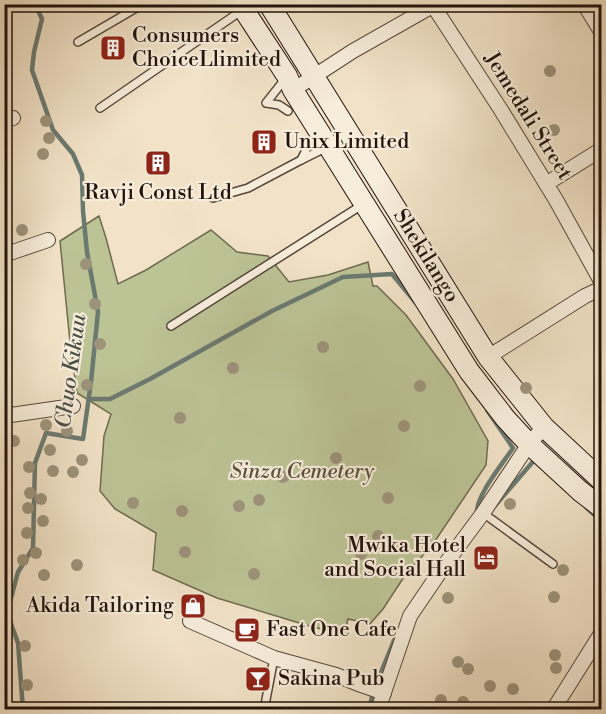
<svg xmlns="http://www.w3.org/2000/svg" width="606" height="714" font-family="'Libre Bodoni',serif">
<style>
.green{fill:#bcc395;stroke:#6f6b50;stroke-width:1.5}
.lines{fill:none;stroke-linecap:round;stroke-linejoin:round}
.stream{stroke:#6b7a71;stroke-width:4.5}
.lane-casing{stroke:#56473b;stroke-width:10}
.street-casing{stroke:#56473b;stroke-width:16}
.secondary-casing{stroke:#22130c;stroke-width:22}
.lane{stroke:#f7eddb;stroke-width:7}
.street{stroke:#f7eddb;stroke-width:14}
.secondary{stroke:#f7eddb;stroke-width:20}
.tree{fill:#9d937b}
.labels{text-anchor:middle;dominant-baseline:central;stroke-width:4.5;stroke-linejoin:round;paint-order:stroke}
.poi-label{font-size:21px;fill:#22130c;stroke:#f7eddb;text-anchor:start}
.street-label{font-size:21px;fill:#22130c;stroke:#f7eddb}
.park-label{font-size:21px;font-style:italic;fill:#58513c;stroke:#f7eddb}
.water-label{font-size:22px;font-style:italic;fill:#4c4f47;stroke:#f7eddb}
</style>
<rect width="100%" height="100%" fill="#f2e3c8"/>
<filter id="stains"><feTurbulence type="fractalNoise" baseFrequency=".00333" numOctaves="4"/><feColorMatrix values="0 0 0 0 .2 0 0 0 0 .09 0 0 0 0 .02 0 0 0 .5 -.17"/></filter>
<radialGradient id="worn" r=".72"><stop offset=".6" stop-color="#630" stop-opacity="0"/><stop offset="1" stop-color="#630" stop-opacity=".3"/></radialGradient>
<!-- green -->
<polygon class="green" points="99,216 106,238 118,284 146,270 211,230 237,252 268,256 289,282 328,275 368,262 373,286 377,286 406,315 453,379 488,441 486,465 435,541 402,580 383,609 370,624 348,619 344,635 306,625 217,598 153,570 156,533 115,509 100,491 104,436 111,414 77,393 70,342 60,241"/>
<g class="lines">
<!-- stream -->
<g class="stream">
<polyline points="89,399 110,399 150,379 272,311 343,277 392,274 416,303"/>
<polyline points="586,507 602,522"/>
<polyline points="493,508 537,457"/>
<path d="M 477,515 C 474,498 503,463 513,448 L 487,410"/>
<polyline points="23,710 18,643 7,613 18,572 33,548 35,463 46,433 83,439 91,382 98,312 87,252 83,211 82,175 73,154 53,130 32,70 34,52 42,19 35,4"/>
<polyline points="369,710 373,692 397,633 400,628"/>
</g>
<defs>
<g id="lane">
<polyline points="78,42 143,4"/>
<polyline points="285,79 266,103 279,105 288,111"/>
<polyline points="100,108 241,11"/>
<polyline points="307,148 301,160 327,147"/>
<polyline points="213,198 248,188 301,160"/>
<polyline points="171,326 362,205"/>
<polyline points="483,513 553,564"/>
<polyline points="264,710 274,658"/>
</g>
<g id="street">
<polyline points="432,4 501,110 556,200 602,283"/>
<polyline points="584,4 602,33"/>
<polyline points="293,90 353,51 436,4"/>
<polyline points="4,121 13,118"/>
<polyline points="546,184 602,149"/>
<polyline points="4,255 48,240"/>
<polyline points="488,357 585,296 602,288"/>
<polyline points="4,416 73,406"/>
<polyline points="190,621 274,658 336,675 361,685 384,693"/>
<polyline points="378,710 410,616 446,563 483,513 529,444 544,427"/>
<polyline points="553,710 602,632"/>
</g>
<g id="secondary">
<polyline points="240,4 287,76 293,90 469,371 505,418 529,444 580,491 602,508"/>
<polyline points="269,4 488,357 544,427 602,481"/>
</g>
</defs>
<!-- lane casing -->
<use href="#lane" class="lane-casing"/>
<!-- street casing -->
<use href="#street" class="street-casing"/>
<!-- secondary casing -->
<use href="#secondary" class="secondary-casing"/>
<!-- lane -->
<use href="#lane" class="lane"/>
<!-- street -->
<use href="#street" class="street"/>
<!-- secondary -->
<use href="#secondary" class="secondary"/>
</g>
<!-- trees -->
<g class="tree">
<circle cx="550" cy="71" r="6"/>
<circle cx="46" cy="121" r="6"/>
<circle cx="554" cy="130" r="6"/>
<circle cx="49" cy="138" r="6"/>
<circle cx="43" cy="154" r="6"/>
<circle cx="22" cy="230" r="6"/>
<circle cx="86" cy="264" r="6"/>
<circle cx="95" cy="304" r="6"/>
<circle cx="77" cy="344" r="6"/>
<circle cx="100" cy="344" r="6"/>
<circle cx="323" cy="347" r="6"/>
<circle cx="233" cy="368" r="6"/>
<circle cx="87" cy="385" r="6"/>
<circle cx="420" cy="386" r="6"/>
<circle cx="526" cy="388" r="6"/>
<circle cx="180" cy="418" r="6"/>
<circle cx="46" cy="425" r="6"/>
<circle cx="404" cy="426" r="6"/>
<circle cx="67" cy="431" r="6"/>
<circle cx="14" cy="441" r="6"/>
<circle cx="50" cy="450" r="6"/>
<circle cx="336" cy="458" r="6"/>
<circle cx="82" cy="460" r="6"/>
<circle cx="29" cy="467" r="6"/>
<circle cx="53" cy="471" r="6"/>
<circle cx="73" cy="472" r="6"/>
<circle cx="283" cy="477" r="6"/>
<circle cx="30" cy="493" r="6"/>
<circle cx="388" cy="498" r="6"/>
<circle cx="41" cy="499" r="6"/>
<circle cx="259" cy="500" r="6"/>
<circle cx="133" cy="503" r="6"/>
<circle cx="510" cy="504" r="6"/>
<circle cx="239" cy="506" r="6"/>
<circle cx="28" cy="508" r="6"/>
<circle cx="182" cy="511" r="6"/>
<circle cx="43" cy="521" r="6"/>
<circle cx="27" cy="533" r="6"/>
<circle cx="378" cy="536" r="6"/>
<circle cx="185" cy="552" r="6"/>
<circle cx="36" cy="553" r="6"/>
<circle cx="361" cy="554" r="6"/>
<circle cx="23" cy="560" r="6"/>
<circle cx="77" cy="565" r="6"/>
<circle cx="563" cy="570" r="6"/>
<circle cx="254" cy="574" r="6"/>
<circle cx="44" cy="575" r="6"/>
<circle cx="554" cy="597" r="6"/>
<circle cx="448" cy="598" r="6"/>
<circle cx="25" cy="646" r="6"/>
<circle cx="555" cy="655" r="6"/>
<circle cx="458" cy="662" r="6"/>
<circle cx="556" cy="668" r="6"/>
<circle cx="468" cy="669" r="6"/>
<circle cx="27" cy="685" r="6"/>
<circle cx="490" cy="686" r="6"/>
<circle cx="513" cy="689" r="6"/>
<circle cx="441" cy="700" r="6"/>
<circle cx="463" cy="702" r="6"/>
</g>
<!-- icons -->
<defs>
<symbol id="building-square" viewBox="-11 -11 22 22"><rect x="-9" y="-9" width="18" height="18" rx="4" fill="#8f2418" stroke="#f7eddb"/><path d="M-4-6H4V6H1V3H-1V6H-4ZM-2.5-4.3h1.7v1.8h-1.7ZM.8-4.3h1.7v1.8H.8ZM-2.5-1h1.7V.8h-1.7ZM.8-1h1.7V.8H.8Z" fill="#fff"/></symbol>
<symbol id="hotel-square" viewBox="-11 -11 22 22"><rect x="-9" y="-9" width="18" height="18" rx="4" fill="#8f2418" stroke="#f7eddb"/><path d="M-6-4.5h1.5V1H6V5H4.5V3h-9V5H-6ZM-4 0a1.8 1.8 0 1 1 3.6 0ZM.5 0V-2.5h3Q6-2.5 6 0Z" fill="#fff"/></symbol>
<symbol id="shop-square" viewBox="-11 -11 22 22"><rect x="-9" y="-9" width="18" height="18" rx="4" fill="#8f2418" stroke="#f7eddb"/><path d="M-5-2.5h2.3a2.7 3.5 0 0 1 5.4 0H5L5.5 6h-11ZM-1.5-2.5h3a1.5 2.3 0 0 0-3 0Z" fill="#fff"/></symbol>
<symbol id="cafe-square" viewBox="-11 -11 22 22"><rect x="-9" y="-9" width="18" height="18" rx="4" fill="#8f2418" stroke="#f7eddb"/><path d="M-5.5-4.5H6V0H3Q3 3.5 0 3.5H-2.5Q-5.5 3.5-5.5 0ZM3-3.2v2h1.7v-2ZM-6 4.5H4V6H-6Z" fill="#fff"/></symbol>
<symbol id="bar-square" viewBox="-11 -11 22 22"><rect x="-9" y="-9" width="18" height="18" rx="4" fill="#8f2418" stroke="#f7eddb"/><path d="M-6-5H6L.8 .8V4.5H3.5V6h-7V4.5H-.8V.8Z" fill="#fff"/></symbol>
</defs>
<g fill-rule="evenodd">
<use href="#building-square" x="98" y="33" width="30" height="30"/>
<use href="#building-square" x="249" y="127" width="30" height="30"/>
<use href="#building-square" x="143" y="148" width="30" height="30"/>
<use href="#hotel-square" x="471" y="543" width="30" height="30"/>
<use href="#shop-square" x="178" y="591" width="30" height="30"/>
<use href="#cafe-square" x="232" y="615" width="30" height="30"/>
<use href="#bar-square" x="243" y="664" width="30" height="30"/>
</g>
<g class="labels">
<!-- poi labels -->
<g class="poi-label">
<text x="132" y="36">Consumers<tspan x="132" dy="24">ChoiceLlimited</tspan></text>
<text x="284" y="142">Unix Limited</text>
<text x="158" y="193" text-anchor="middle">Ravji Const Ltd</text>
<text x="466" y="546" text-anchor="end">Mwika Hotel<tspan x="466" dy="24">and Social Hall</tspan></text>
<text x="174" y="606" text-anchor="end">Akida Tailoring</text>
<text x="266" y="630">Fast One Cafe</text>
<text x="278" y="679">Sakina Pub</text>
</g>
<!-- street labels -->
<g class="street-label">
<text transform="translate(528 116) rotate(58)">Jemedali Street</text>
<text transform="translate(426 256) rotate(58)">Shekilango</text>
</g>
<!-- park labels -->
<g class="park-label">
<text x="302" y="472">Sinza Cemetery</text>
</g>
<!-- water labels -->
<g class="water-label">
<text transform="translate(71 371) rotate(-82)">Chuo Kikuu</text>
</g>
</g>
<!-- margin -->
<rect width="606" height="714" fill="none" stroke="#f2e3c8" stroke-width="24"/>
<rect x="6" y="6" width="594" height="702" fill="none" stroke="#22130c" stroke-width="3"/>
<rect x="12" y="12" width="582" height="690" fill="none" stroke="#22130c" stroke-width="1.5"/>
<rect width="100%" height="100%" filter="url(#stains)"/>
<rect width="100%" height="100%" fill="url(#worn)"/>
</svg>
